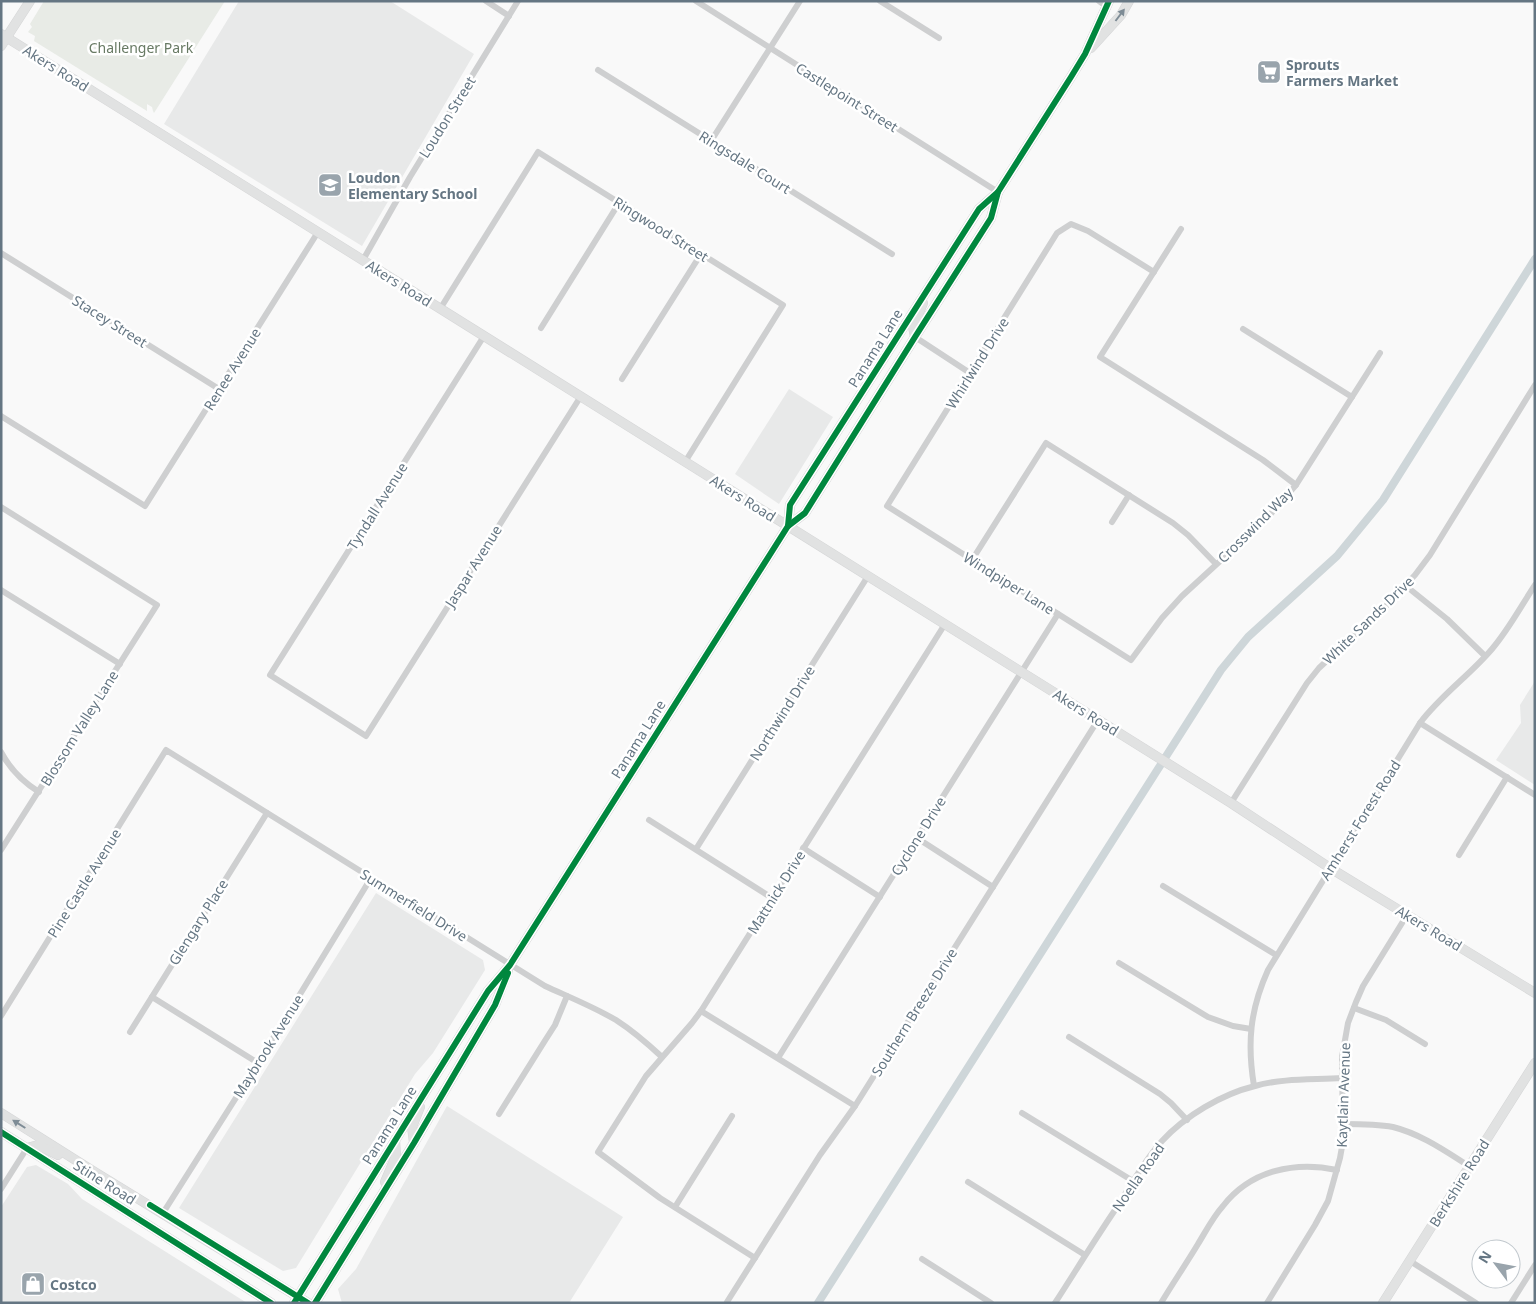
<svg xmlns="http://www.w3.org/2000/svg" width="1536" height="1304" font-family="'Noto Sans',sans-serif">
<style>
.built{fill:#e8e9e9}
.green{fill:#e8ebe6}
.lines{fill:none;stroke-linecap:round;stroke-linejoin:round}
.canal{stroke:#ced6d9;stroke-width:8}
.secondary-casing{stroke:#d5d6d7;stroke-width:10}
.street{stroke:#cecfd0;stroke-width:6}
.secondary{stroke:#e1e2e2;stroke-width:9}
.cycleway-casing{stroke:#fff;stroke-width:9}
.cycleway{stroke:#00873e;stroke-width:6}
.oneway{fill:#7e8c96}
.labels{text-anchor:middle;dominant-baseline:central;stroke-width:5;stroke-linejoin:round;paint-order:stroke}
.park-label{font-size:14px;fill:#687a64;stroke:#fff}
.poi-label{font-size:14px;font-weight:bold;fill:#657683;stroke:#fff;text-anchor:start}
.street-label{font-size:14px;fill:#657683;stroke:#fff}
</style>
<rect width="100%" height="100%" fill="#f9f9f9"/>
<!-- built -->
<g class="built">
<polygon points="239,1 390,1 474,54 362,246 164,124"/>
<polygon points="789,389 833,417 779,504 735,474"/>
<polygon points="1535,681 1535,785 1496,760 1521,723 1520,705"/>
<polygon points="376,893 483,960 485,970 433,1053 415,1074 296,1268 283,1271 179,1208"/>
<polygon points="447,1106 623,1217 569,1303 342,1303 338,1289 356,1269"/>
<polygon points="36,1165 68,1184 82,1199 247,1303 1,1303 1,1207 27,1167"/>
</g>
<!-- green -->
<polygon class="green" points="44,1 225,1 154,113 153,111 152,107 147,104 147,111 34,41 35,36 28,32 32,27 30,24"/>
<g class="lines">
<!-- canal -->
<polyline class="canal" points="818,1303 1221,670 1248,637 1337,556 1383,500 1535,259"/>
<defs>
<g id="secondary">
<polyline points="1,34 1231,803 1330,868 1535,993"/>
<polyline points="1,46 30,1"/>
<polyline points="1091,48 1121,15 1129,1"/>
<polyline points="915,337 913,327 923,303"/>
<polyline points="788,526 790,505 979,209 998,192 1071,77 1085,54 1109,1"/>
<polyline points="1,1113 93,1171 308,1303"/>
<polyline points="1,1132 271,1303"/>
<polyline points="414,1143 412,1127 420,1107"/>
<polyline points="27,1148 38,1145 58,1155"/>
<polyline points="385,1182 396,1156 395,1139"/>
<polyline points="294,1303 488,991 510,965 788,526 805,513 915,337 991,218 998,192"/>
<polyline points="315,1303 414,1143 495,1005 508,971"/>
<polyline points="1383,1303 1535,1063"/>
</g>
</defs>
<!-- secondary casing -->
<use href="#secondary" class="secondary-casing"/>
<!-- street -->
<g class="street">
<polyline points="486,1 509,16"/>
<polyline points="696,1 998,192"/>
<polyline points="880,1 939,38"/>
<polyline points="1099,1 1106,6"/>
<polyline points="598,70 892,254"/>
<polyline points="711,141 800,1"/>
<polyline points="1181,229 1100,357 1263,460 1296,485"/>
<polyline points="1,253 219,389"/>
<polyline points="363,260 410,177 518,1"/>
<polyline points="1154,272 1088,231 1071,224 1057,233 887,506 1131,660 1162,618 1182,596 1267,518 1296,485 1380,353"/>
<polyline points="440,309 538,152 783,305 685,462"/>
<polyline points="541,328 619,203"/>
<polyline points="1243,329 1352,397"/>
<polyline points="484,336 270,675 366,736 581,396"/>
<polyline points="915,337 970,373"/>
<polyline points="622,379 701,254"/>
<polyline points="1,416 145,506 318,232"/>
<polyline points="1,507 157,605 1,850"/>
<polyline points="1112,522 1129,495"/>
<polyline points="972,560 1046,443 1173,523 1188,535 1216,564"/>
<polyline points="1406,586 1447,619 1485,656"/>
<polyline points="1,590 120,664"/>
<polyline points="1420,723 1535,795"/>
<path d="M 1,752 C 10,769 23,782 39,792"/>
<polyline points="1231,803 1307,683 1319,668 1388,604 1415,575 1430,555 1535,385"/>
<polyline points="649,820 772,898"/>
<polyline points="917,838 993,887"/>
<polyline points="803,848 880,897"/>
<polyline points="696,849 868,576"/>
<polyline points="1459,855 1507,777"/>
<polyline points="1163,886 1276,955"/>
<polyline points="1119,963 1208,1017 1233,1026 1251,1029"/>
<polyline points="152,997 258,1063"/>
<polyline points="1354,1008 1386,1020 1425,1044"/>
<polyline points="701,1011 855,1106"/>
<path d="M 1,1016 L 166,750 L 545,986 C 569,997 594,1007 616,1020 C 633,1031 648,1044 662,1057"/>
<polyline points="130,1032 267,813"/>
<polyline points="1069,1037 1160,1094 1171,1103 1187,1120"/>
<polyline points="778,1058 1058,614"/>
<path d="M 1254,1086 C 1247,1043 1250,1010 1268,970 L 1420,723 C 1441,695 1470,675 1492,649 C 1509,629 1521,606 1535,585"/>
<polyline points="1022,1113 1133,1181"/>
<polyline points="499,1114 546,1039 555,1025 567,996"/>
<path d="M 1343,1124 C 1360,1124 1377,1124 1393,1127 C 1421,1134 1445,1151 1469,1166"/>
<polyline points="968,1182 1085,1255"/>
<polyline points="1,1189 27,1148"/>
<polyline points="675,1207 732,1116"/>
<polyline points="163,1213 258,1063 371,878"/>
<polyline points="755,1258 660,1198 598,1152 646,1076 692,1023 701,1011 945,624"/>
<polyline points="922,1259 991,1303"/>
<polyline points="1410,1261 1476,1303"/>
<polyline points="727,1302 820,1155 855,1106 1098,720"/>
<path d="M 1055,1303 C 1075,1272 1094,1241 1115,1210 C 1130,1187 1143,1162 1162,1141 C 1185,1116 1222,1094 1255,1086 C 1283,1078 1314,1080 1342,1078"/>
<path d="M 1161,1303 C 1173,1283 1186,1264 1198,1244 C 1206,1231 1213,1217 1223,1206 C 1251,1170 1295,1161 1337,1170"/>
<polyline points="1267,1303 1315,1225 1328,1201 1340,1158 1343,1141 1342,1057 1348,1023 1356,1002 1363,986 1407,915"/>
<polyline points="1511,1303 1535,1265"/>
</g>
<!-- secondary -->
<use href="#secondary" class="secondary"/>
<defs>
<g id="cycleway">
<polyline points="788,526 790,505 979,209 998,192 1071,77 1085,54 1109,1"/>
<polyline points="1,1132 271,1303"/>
<polyline points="150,1205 308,1303"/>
<polyline points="294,1303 488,991 510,965 788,526 805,513 915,337 991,218 998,192"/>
<polyline points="315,1303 414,1143 495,1005 508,973"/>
</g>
</defs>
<!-- cycleway casing -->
<use href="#cycleway" class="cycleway-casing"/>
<!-- cycleway -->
<use href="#cycleway" class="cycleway"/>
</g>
<!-- one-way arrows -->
<defs><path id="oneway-solid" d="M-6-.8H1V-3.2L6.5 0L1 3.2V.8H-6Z" transform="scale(1.25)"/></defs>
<g class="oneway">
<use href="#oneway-solid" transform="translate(1120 15) rotate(-53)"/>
<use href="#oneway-solid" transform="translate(19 1124) rotate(-148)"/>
</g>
<!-- icons -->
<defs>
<symbol id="supermarket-square" viewBox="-11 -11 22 22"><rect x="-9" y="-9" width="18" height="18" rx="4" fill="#99a4ac" stroke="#fff"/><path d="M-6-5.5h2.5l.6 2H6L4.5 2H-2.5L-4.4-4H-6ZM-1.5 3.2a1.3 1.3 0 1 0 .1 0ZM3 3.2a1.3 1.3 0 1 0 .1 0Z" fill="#fff"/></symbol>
<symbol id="school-square" viewBox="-11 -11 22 22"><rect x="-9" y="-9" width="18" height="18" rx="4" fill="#99a4ac" stroke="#fff"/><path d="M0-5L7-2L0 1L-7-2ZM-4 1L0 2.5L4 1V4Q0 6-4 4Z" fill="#fff"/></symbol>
<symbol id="shop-square" viewBox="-11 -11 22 22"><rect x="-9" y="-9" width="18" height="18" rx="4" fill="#99a4ac" stroke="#fff"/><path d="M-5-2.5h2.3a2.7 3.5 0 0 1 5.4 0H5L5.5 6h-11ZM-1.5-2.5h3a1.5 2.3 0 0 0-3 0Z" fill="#fff"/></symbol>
</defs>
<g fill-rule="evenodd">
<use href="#supermarket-square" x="1255" y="58" width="28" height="28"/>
<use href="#school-square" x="316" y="171" width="28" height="28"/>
<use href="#shop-square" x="19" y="1270" width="28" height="28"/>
</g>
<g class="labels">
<!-- park labels -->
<g class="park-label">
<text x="141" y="47">Challenger Park</text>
</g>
<!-- poi labels -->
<g class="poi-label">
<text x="1286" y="64">Sprouts<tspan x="1286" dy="16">Farmers Market</tspan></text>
<text x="348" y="177">Loudon<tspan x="348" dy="16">Elementary School</tspan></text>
<text x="50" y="1284">Costco</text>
</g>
<!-- street labels -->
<g class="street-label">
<text transform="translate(56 68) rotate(32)">Akers Road</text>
<text transform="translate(847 97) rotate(32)">Castlepoint Street</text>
<text transform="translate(447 117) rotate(-58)">Loudon Street</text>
<text transform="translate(745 162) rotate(32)">Ringsdale Court</text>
<text transform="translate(661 229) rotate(32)">Ringwood Street</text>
<text transform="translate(399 283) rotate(32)">Akers Road</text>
<text transform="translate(110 321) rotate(32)">Stacey Street</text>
<text transform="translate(875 348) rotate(-58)">Panama Lane</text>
<text transform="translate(977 363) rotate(-58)">Whirlwind Drive</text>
<text transform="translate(232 369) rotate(-58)">Renee Avenue</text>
<text transform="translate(743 498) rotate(32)">Akers Road</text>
<text transform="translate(377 506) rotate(-58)">Tyndall Avenue</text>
<text transform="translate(1255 525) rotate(-45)">Crosswind Way</text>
<text transform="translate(473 566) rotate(-58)">Jaspar Avenue</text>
<text transform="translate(1009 583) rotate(32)">Windpiper Lane</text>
<text transform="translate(1368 620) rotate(-44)">White Sands Drive</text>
<text transform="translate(1086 712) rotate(32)">Akers Road</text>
<text transform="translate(782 713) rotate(-58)">Northwind Drive</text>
<text transform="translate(79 728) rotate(-58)">Blossom Valley Lane</text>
<text transform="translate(638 739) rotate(-58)">Panama Lane</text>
<text transform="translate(1360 820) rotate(-58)">Amherst Forest Road</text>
<text transform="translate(918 836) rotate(-58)">Cyclone Drive</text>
<text transform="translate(84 883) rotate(-58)">Pine Castle Avenue</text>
<text transform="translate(776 892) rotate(-58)">Mattnick Drive</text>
<text transform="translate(414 905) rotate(32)">Summerfield Drive</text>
<text transform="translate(198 922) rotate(-58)">Glengary Place</text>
<text transform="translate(1429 928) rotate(31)">Akers Road</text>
<text transform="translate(914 1012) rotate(-58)">Southern Breeze Drive</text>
<text transform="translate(268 1046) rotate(-58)">Maybrook Avenue</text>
<text transform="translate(1343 1095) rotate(-88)">Kaytlain Avenue</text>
<text transform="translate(389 1125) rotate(-58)">Panama Lane</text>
<text transform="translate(1138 1177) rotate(-55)">Noella Road</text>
<text transform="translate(105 1182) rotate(32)">Stine Road</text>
<text transform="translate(1459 1183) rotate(-58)">Berkshire Road</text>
</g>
</g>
<!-- border -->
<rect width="1536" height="1304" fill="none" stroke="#657683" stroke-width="5"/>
<!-- north arrow -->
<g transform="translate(1496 1264) rotate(302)"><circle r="24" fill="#ffffff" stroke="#c1c8cd"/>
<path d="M0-4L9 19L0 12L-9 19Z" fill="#99a4ac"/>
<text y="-8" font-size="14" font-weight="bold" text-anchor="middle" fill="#657683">N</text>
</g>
</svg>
